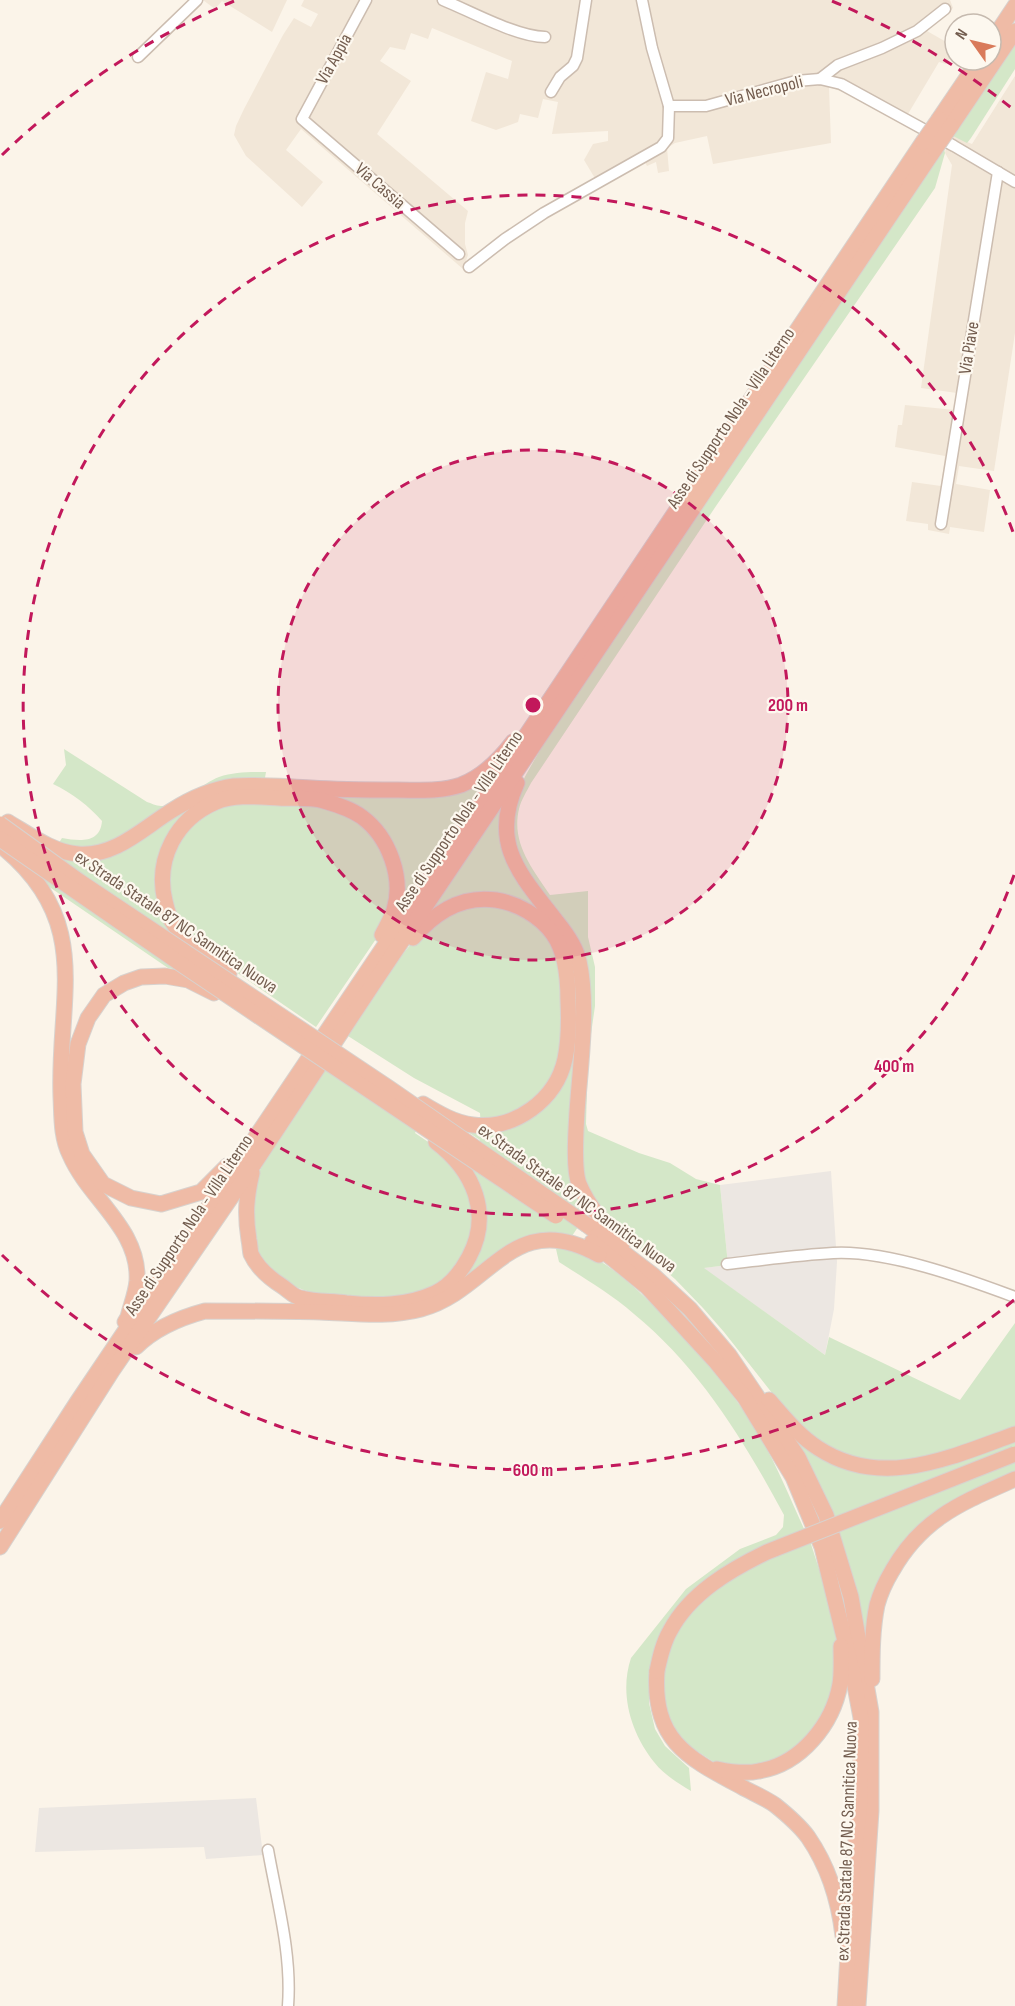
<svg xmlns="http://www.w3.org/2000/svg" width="1015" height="2006" font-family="'Sofia Sans Condensed',sans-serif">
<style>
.residential{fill:#f2e7d8}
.industrial{fill:#ece7e2}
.green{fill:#d4e7c8}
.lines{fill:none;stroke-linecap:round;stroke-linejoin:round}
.minor-casing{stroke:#ccbdb0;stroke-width:13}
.highway-casing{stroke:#d8d2ce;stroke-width:17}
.minor{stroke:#fff;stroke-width:10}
.highway{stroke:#efbba6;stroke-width:15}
.highway-bridge-casing{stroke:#d8d2ce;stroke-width:17;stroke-linecap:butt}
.highway-bridge{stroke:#efbba6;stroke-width:15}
.ring{fill:none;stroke:#c2185b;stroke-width:3;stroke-dasharray:10 8}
.labels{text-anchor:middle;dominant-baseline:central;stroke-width:4.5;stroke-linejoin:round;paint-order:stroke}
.street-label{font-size:18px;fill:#735d4f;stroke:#fdf8ef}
.centre{fill:#c2185b;stroke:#fdf8ef;stroke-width:3}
.ring-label{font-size:18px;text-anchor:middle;font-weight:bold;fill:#c2185b;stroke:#fdf8ef;stroke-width:4.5;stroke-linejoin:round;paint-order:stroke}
</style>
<rect width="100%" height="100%" fill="#fbf4e9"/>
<!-- residential -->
<g class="residential">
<polygon points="203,0 287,0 272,32 222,1 215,9"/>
<polygon points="304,0 950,0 953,8 927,31 955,47 955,50 946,64 939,62 902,124 854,96 829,87 831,143 713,164 707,136 675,143 667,148 669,171 658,173 656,162 647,166 644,160 599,185 584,160 593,144 608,141 608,131 552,134 558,102 543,99 538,118 520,114 518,122 496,130 471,121 486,72 508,79 512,61 432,28 428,39 411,33 405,50 390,47 380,61 411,81 377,134 468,211 465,223 465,244 468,255 463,269 301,129 286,150 323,182 302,207 246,156 234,135 236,126 244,109 283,35 294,18 311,27 318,14 301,6"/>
<polygon points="1015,76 1015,333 994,471 959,466 956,484 990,490 984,532 950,527 949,534 928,530 928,524 906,521 912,482 941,486 945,456 895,447 898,425 902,425 905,405 955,410 957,393 921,388 952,165 945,153 946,147 953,136 972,144"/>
</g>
<!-- industrial -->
<g class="industrial">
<polygon points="831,1171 837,1262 834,1309 825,1355 703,1268 728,1265 720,1185"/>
<polygon points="256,1798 263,1855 206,1859 204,1847 35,1852 39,1808"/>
</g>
<!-- green -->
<g class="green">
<polygon points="1015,41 1015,69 971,138 967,143 953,136"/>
<path d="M 944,149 L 945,153 L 935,188 L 716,506 L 531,783 C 527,791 521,800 519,809 C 511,843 532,868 550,895 L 588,891 L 588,937 L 595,967 L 595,1006 L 588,1055 L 586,1124 L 588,1131 L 639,1153 L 670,1163 L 696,1179 L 720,1185 L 728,1265 L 704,1268 L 825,1355 L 829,1337 L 960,1400 L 1015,1323 L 1015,1428 L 913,1462 L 889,1464 L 868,1462 L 847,1457 L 825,1448 L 798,1426 L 724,1332 L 703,1308 L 675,1279 L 615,1227 L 599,1210 L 594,1201 L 585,1206 L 588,1212 L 572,1236 C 562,1235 550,1234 540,1236 C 492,1243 466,1292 420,1304 L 418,1293 C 409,1295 399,1298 390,1298 C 369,1299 324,1297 304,1290 C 257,1275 240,1226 255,1182 C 261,1165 272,1150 282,1135 C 296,1113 311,1091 325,1070 L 416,1131 L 415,1133 L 437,1148 L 435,1151 L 459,1169 L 480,1140 L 459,1126 L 481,1129 L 480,1113 L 414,1078 L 348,1036 C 370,1003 399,951 429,926 C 444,914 459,906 478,904 C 512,899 551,925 560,958 C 565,977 564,997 564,1017 L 573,1016 C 574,989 574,963 561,939 C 536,893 473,881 432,913 L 430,911 L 505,800 C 492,869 534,887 564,939 C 578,963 578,989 576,1015 L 586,1015 C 587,988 585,963 574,939 C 552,895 500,868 512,811 C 517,785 535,760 548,737 Z"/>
<path d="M 64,749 L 147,802 C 151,803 156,806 161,806 C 178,808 202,783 219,777 C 234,772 250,772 266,772 L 263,789 L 330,793 L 485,780 L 400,907 L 400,893 L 373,822 L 315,804 L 353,817 L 381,845 L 393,893 L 376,939 L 316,1027 L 204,950 L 207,946 L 186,932 L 182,971 L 168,968 L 42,882 L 53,852 L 62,838 C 79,841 100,844 102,821 C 89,806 72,793 53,784 L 66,765 Z"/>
<path d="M 575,1248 C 609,1262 636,1288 662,1314 C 696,1349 729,1386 755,1428 C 775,1461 789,1496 805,1531 L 727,1569 L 658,1643 L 649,1673 L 649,1703 L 655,1729 L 665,1746 L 689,1768 L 691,1791 C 678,1783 664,1775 654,1762 C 631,1733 619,1694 631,1658 L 686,1589 L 740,1549 L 776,1535 L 783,1527 L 784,1515 C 745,1442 699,1367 634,1314 C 610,1293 585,1279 559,1262 L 556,1249 Z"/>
<polygon points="790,1433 868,1471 1015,1436 1015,1473 913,1533 867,1641"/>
<polygon points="810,1541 829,1600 835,1628 838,1662 825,1715 796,1749 756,1768 720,1765 712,1761 688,1745 676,1730 668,1714 664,1699 664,1676 669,1646 684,1620 712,1591 759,1563"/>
</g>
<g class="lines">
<defs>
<g id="minor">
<polyline points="366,0 302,119 459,254"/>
<path d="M 443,0 C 470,11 517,37 545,37"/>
<polyline points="642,0 652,48 669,106 706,106 796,81 820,79 841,84 954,146 1015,182"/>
<polyline points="138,57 197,0"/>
<polyline points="820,79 838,65 882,48 917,31 945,9"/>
<polyline points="551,92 560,77 573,66 577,58 586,0"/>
<polyline points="469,267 505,239 544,213 661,147 668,138 669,106"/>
<polyline points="941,524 998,172"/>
<path d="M 727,1264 C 762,1260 798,1255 833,1253 C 887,1250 964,1278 1015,1297"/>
<path d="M 268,1850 C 277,1901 292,1954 288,2006"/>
</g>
<g id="highway">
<polyline points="991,42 1015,6"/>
<polyline points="939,119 979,60"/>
<polyline points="951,126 1015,31"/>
<path d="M 517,783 C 489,845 521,875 557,922 C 566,933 576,947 579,961 C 589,1006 580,1066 577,1112 C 576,1130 573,1168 579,1184 C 589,1208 604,1225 624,1241"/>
<path d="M 8,822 C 30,835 52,852 78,854 C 115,857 142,829 171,811 C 190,799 211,789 234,786 C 259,784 286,787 311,788 C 340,790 369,790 398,790 C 419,790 440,792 461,785 C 482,777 500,759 513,742"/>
<path d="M 5,849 C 94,924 57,998 61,1097 C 62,1117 61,1137 70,1155 C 89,1199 140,1229 137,1281 C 136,1293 131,1305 128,1317 L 125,1322"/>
<path d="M 413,938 C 434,913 461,895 496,900 C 517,903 540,916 553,934 C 566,952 568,978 568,1000 C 569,1020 569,1040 565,1059 C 556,1100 515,1130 473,1125 C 455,1123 438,1113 423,1104"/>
<path d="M 229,974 C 211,960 188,946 175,926 C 169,919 167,910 165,901 C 155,859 176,819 216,802 C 235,794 259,797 279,798 C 294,799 311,797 324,801 C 338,805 351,809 362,817 C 389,837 404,878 394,910 C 391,919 386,927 382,935"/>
<polyline points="214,993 188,980 165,976 141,977 124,983 104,995 88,1018 78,1044 73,1084 75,1132 82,1154 103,1184 131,1198 161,1204 201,1192 227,1166"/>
<path d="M 252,1173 C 246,1198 245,1215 249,1240 C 250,1244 250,1250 251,1254 C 257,1267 271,1279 282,1286 C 288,1290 294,1297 301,1298 C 315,1302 332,1301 346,1303 C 376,1306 407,1306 435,1293 C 450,1286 461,1272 469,1257 C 492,1214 474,1171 436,1142"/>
<polyline points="587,1225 653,1275 690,1309 729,1355 798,1457 826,1515 851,1597 871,1712 871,1811 858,2006"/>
<polyline points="592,1242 647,1287 716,1362 745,1398 793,1477 822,1547 852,1670 861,1718 860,1802 853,1868 845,2006"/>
<path d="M 136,1347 C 155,1328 179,1318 205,1311 C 244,1311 282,1311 320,1312 C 353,1313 388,1318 421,1309 C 491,1290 512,1206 599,1255"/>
<path d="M 769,1400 C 784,1417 799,1436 818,1448 C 882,1490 951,1457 1015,1434"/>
<polyline points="0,1521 78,1401 507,764 923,142"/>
<polyline points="0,1547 112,1371 254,1164 377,978 935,149"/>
<path d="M 657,1671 C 652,1741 688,1758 742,1787 C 753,1793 765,1798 775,1805 C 785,1813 800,1826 808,1837 C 828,1866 839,1901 843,1936"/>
<path d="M 872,1679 C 872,1655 872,1629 877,1605 C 880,1594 886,1581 892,1571 C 922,1518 961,1503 1015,1479"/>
<path d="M 717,1769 C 731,1772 745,1774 759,1771 C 801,1764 833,1724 840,1684 C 842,1672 841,1658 841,1646"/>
</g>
</defs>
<!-- minor casing -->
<use href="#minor" class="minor-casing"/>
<!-- highway casing -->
<use href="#highway" class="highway-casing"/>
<!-- minor -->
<use href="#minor" class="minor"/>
<!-- highway -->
<use href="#highway" class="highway"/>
<defs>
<g id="highway-bridge">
<polyline points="923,142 939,119"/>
<polyline points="935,149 951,126"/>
<polyline points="0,824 79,881 389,1088 587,1225"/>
<polyline points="0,839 184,966 556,1216"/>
<path d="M 657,1671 C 660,1657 663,1643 670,1631 C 690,1593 730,1570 767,1552 L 1015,1454"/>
</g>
</defs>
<!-- highway-bridge casing -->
<use href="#highway-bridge" class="highway-bridge-casing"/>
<!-- highway-bridge -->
<use href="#highway-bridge" class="highway-bridge"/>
</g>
<!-- distance rings -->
<circle cx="533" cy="705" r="255" fill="#c2185b" fill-opacity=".12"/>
<g class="ring">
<circle cx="533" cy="705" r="255"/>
<path d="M1014 875A510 510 0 1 1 1014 535"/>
<path d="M1014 1300A765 765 0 0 1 2 1255M2 155A765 765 0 0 1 234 1M832 1A765 765 0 0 1 1014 110"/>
</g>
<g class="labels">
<!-- street labels -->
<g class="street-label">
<text transform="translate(334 59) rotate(-61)">Via Appia</text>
<text transform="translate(764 91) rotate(-14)">Via Necropoli</text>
<text transform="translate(380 186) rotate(41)">Via Cassia</text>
<text transform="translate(969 348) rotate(-81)">Via Piave</text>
<text transform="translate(731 418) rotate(-56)">Asse di Supporto Nola - Villa Literno</text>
<text transform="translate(459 821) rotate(-56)">Asse di Supporto Nola - Villa Literno</text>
<text transform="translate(176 922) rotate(34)">ex Strada Statale 87 NC Sannitica Nuova</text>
<text transform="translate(577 1198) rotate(36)">ex Strada Statale 87 NC Sannitica Nuova</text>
<text transform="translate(189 1225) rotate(-56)">Asse di Supporto Nola - Villa Literno</text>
<text transform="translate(847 1841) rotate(-88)">ex Strada Statale 87 NC Sannitica Nuova</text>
</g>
</g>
<circle cx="533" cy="705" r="9" class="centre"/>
<g class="ring-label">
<text x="788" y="711">200 m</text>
<text x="894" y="1072">400 m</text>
<text x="533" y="1476">600 m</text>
</g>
<!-- north arrow -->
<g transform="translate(973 42) rotate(304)"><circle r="28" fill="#fdf8ef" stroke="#c6baaf" stroke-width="1.5"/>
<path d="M0-4.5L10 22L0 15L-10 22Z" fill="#d97a5a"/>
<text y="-9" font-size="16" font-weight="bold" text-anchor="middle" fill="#735d4f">N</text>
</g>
</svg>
